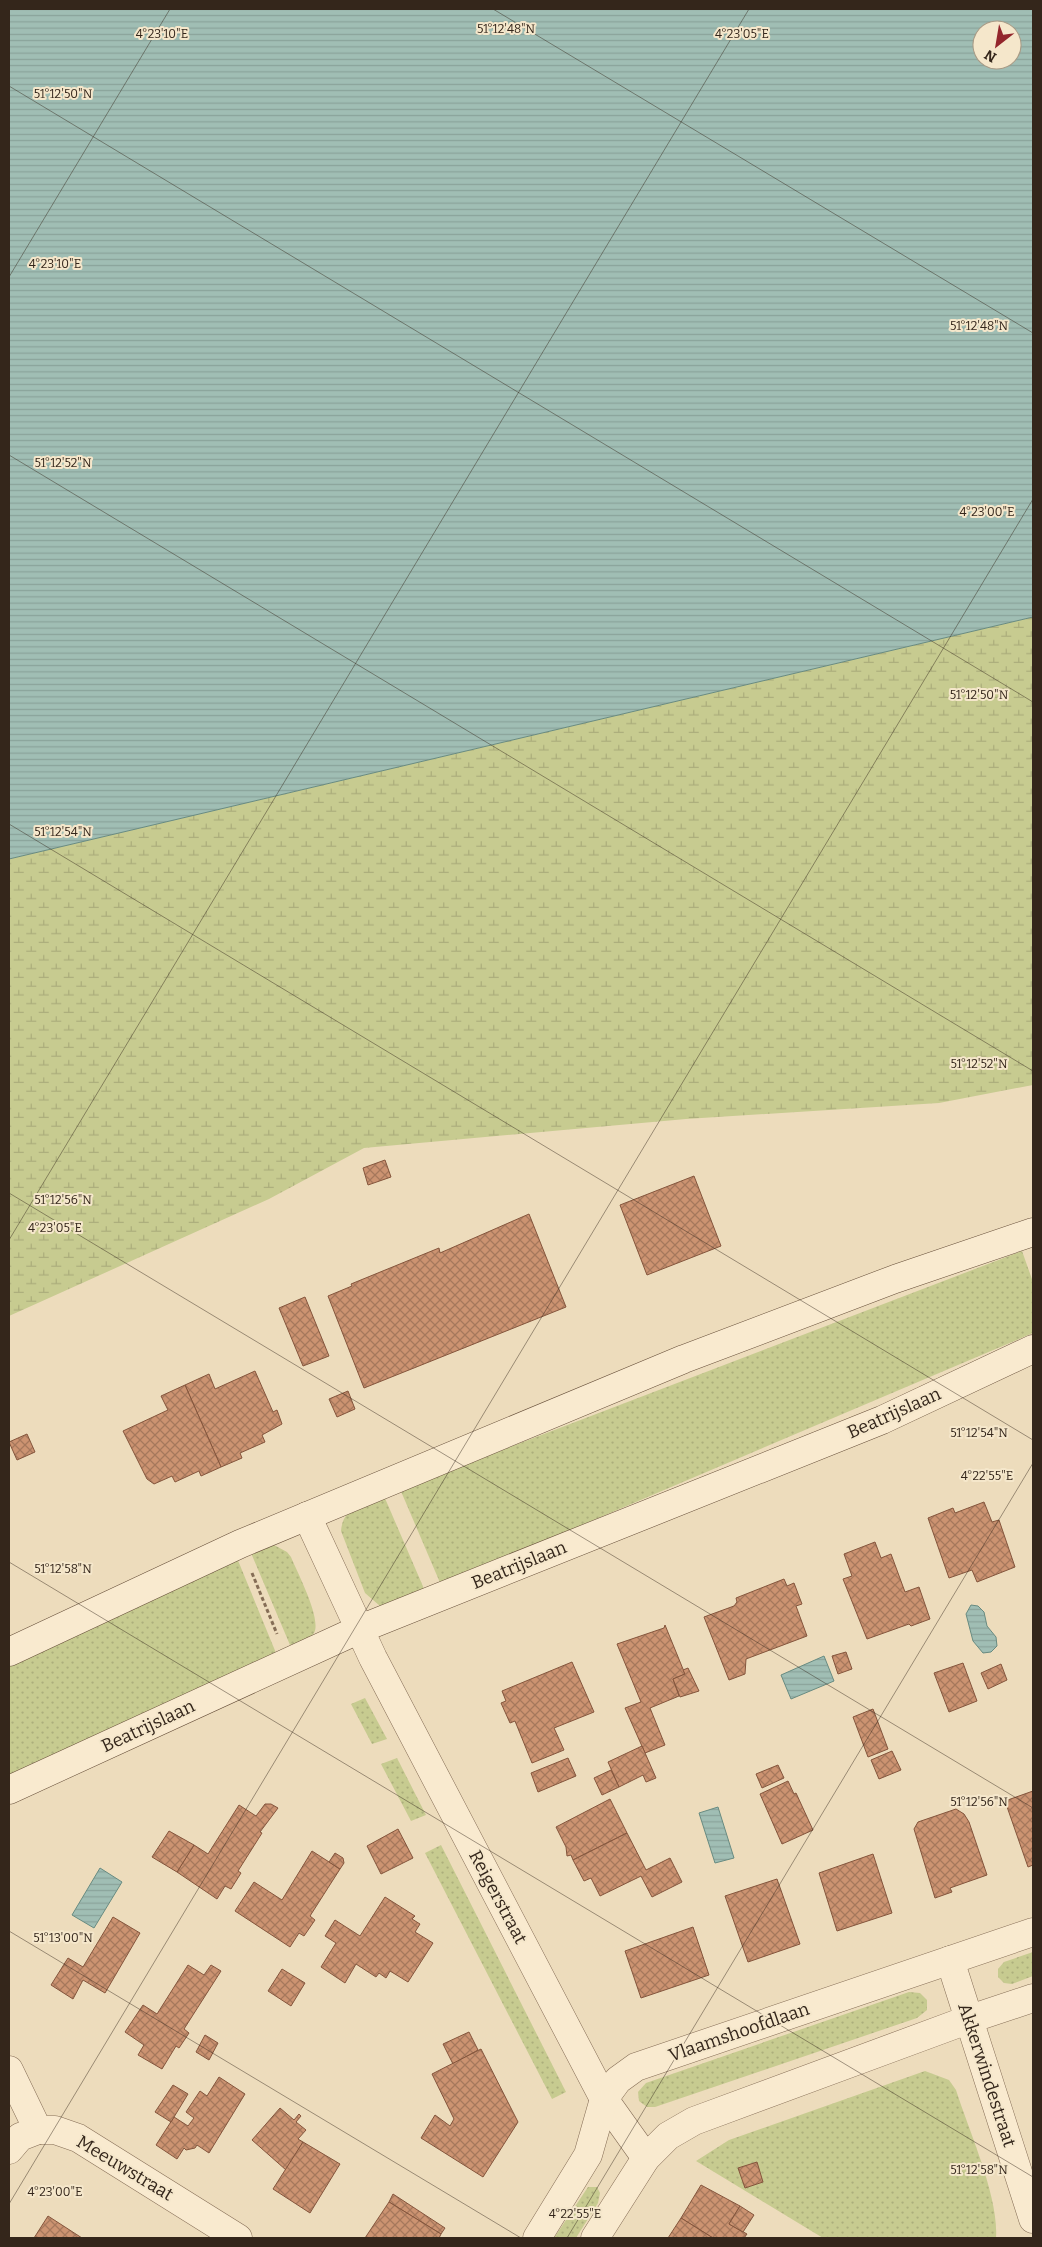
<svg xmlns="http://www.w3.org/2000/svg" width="1042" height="2247" font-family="Bitter,serif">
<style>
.grass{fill:url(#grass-dots)}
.wetland{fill:url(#wetland-marsh)}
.water{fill:url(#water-rules);stroke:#688b81;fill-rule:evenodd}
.building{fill:url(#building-cross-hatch);stroke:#84553c}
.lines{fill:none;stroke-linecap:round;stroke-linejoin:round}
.street-casing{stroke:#856d56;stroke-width:29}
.secondary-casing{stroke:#664e39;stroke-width:29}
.path{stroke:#856d56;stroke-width:3;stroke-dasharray:4 2.5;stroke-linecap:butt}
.street{stroke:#f9eacf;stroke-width:28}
.secondary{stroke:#f9eacf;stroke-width:28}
.ticks{fill:none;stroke:#34261b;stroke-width:1;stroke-opacity:0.45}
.labels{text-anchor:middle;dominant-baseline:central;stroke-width:4;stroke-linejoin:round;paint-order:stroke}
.street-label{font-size:18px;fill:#34261b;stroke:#f5e7cb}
.ticks-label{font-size:12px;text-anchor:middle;fill:#34261b;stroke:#f5e7cb;stroke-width:4;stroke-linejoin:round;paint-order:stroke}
</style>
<defs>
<pattern id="grass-dots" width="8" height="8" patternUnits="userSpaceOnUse" patternTransform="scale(1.25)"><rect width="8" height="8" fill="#c7cb90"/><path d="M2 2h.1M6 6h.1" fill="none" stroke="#acae7c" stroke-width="1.8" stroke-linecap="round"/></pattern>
<pattern id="wetland-marsh" width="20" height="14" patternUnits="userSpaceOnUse" patternTransform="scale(1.25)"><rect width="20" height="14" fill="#c7cb90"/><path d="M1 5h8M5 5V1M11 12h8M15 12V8" fill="none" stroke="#acae7c"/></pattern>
<pattern id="water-rules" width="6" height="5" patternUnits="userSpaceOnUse" patternTransform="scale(1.25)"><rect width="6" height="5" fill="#a0beb4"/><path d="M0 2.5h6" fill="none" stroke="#8aa39a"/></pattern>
<pattern id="building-cross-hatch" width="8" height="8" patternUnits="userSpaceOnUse" patternTransform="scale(1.25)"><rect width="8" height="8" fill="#cc9371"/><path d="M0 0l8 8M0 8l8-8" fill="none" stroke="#a6785c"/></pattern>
</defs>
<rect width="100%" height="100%" fill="#eddcbc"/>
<!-- grass -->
<g class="grass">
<polygon points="1022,1251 1033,1282 1033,1333 441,1585 400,1489"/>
<path d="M 384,1496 L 425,1591 L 389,1605 L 380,1606 L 365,1593 L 341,1531 C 343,1506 364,1505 384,1496 Z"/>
<path d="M 274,1545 L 287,1552 L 291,1557 C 297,1572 322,1619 314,1633 C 309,1641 299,1643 290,1645 L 251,1553 Z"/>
<polygon points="237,1558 276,1653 9,1779 9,1663"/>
<polygon points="365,1698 387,1739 372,1744 351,1704"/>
<polygon points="397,1758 426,1815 411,1821 381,1764"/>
<polygon points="441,1845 566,2092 552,2099 425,1853"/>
<polygon points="1033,1952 1033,1976 1012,1984 1004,1983 998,1977 998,1969 1004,1962"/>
<polygon points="909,1992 920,1993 927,2000 927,2010 917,2018 655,2107 647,2107 639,2101 638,2092 646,2083"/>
<path d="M 925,2071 L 949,2080 L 956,2090 C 969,2131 999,2197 996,2238 L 823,2238 L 696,2161 L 729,2140 Z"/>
<polygon points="588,2187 597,2187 600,2193 598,2203 576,2238 554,2238"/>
</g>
<!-- wetland -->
<polygon class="wetland" points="1033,617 1033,1085 939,1103 686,1119 364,1148 269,1199 9,1316 9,859"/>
<!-- water -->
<g class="water">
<path d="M 9,9 L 1033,9 L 1033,617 L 9,859 ZM 982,30 L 1012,30 L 1012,60 L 982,60 Z"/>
<polygon points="971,1605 978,1606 984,1612 987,1626 996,1637 997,1646 991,1652 983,1653 973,1641 966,1614"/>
<polygon points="824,1656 834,1681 791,1699 781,1675"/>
<polygon points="718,1807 734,1858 715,1863 699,1813"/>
<polygon points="100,1868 122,1882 94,1928 72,1915"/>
</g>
<!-- building -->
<g class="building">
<polygon points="385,1160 391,1177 368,1185 363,1168"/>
<polygon points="694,1176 721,1246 647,1275 620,1205"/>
<polygon points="529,1214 566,1307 364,1388 328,1296 352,1286 351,1284 439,1248 440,1253"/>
<polygon points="305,1297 329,1356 303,1366 279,1308"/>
<polygon points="255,1371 273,1412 277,1410 282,1424 262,1435 265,1442 240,1453 242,1458 221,1467 185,1385 209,1374 215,1389"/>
<polygon points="185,1385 221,1467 201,1476 199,1471 175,1482 172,1476 154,1484 147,1479 123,1431 168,1410 161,1396"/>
<polygon points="348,1391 355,1409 337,1417 329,1399"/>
<polygon points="27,1434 35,1452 17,1460 9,1442"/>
<polygon points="984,1502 992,1522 999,1520 1015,1567 977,1582 972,1570 949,1578 928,1518 953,1508 955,1513"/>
<polygon points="875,1542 881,1558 891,1554 905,1592 919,1587 930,1619 911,1626 909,1624 867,1639 843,1579 852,1576 844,1554"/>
<polygon points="784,1579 787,1586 794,1583 802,1604 796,1606 807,1636 746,1659 745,1674 729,1680 704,1617 734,1606 737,1602 736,1598"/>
<polygon points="665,1625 685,1674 673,1679 679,1696 650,1708 665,1745 645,1753 625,1708 641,1702 617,1644 664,1628"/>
<polygon points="846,1652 852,1669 838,1674 832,1656"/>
<polygon points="572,1662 594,1712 554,1728 564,1750 532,1763 515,1721 510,1723 501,1703 506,1701 502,1691"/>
<polygon points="963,1663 977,1701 949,1712 934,1673"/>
<polygon points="1001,1664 1007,1680 988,1689 981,1673"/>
<polygon points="688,1668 699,1691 680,1697 673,1679 685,1674 683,1670"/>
<polygon points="873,1709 888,1749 868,1757 853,1717"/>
<polygon points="642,1746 656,1778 646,1782 643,1775 619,1787 608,1762"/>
<polygon points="892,1751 901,1770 879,1779 871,1760"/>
<polygon points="568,1758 576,1776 538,1792 531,1773"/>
<polygon points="778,1765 784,1778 762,1788 756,1774"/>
<polygon points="611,1770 619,1787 602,1795 594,1778"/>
<polygon points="788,1781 794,1794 796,1793 813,1830 782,1844 760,1794"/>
<polygon points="1033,1791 1033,1865 1028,1867 1005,1801"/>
<polygon points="610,1799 627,1833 573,1860 571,1855 567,1856 566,1847 556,1827"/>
<polygon points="265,1804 271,1804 278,1808 260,1832 262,1833 238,1871 241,1873 231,1889 225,1886 217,1899 177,1872 194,1845 208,1854 239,1805 256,1816"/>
<polygon points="956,1809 964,1814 969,1822 987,1875 950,1888 952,1892 935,1898 914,1829 918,1822"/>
<polygon points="398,1829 413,1858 381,1874 367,1846"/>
<polygon points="169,1831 194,1845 177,1872 152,1857"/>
<polygon points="627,1833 646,1870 670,1858 682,1882 652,1897 641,1876 600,1896 591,1878 584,1881 573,1860"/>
<polygon points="312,1851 340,1869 310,1916 315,1920 304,1936 299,1933 290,1947 235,1911 254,1882 282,1900"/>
<polygon points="335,1853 343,1858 344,1863 340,1869 329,1862"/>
<polygon points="873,1854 892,1913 837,1931 819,1873"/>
<polygon points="777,1879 800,1944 748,1962 725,1896"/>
<polygon points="385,1897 415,1916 412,1919 420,1924 415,1932 433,1943 408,1982 390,1971 386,1978 379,1973 376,1977 356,1964 345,1983 321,1967 336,1943 325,1936 335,1920 360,1936"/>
<polygon points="113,1917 140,1933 105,1993 83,1980 73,1999 51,1985 68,1958 83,1967"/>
<polygon points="693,1927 709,1975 641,1998 625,1951"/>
<polygon points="188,1965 204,1975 211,1965 221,1971 184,2029 189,2033 179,2048 176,2046 162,2069 138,2055 144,2045 125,2032 143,2005 157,2014"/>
<polygon points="282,1969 305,1983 291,2006 268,1991"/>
<polygon points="469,2032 478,2050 453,2064 443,2044"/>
<polygon points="205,2035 218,2043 209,2060 196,2052"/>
<polygon points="481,2049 518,2122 483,2177 421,2138 435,2115 450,2126 454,2119 432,2074"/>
<polygon points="219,2077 245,2094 209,2153 197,2145 195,2148 186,2150 184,2148 177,2159 156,2145 174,2117 188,2126 194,2118 186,2112 200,2091 207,2096"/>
<polygon points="173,2085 188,2094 171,2122 155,2112"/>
<polygon points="280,2108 294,2120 299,2114 301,2116 296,2122 306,2130 298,2139 303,2142 286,2170 252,2140"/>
<polygon points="303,2142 340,2164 310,2213 273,2189"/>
<polygon points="757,2162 763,2182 745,2188 738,2168"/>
<polygon points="701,2185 740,2206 729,2224 747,2234 744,2238 713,2238 681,2218"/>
<polygon points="393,2194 445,2228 441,2234 389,2202"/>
<polygon points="389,2202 441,2234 439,2238 365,2238"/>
<polygon points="740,2206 754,2215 743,2232 729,2224"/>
<polygon points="48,2216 82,2238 34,2238"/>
<polygon points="681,2218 713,2238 668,2238"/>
</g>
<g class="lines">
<defs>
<g id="street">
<polyline points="307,1516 373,1658 604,2099 646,2158"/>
<polyline points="950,1960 1033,2219"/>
<polyline points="9,2070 38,2130 55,2130 78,2138 238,2238"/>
<polyline points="9,2150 20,2137 38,2130"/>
<polyline points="537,2238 588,2155 604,2099 618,2080 636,2067 1033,1932"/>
<polyline points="595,2238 646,2158 668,2136 694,2121 970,2019 1033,1998"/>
</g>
<g id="secondary">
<polyline points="9,1652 240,1544 684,1359 895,1279 1033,1232"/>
<polyline points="9,1790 360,1629 882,1420 1033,1349"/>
</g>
</defs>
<!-- street casing -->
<use href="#street" class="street-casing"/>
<!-- secondary casing -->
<use href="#secondary" class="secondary-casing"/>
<!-- path -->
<polyline class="path" points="252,1573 277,1634"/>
<!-- street -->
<use href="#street" class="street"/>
<!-- secondary -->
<use href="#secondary" class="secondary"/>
</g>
<!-- ticks -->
<path class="ticks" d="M 493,9 L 1033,333M 9,86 L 1033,702M 9,277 L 170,9M 9,455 L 1033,1071M 9,824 L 1033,1440M 9,1193 L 1033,1808M 9,1240 L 749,9M 9,1562 L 1033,2177M 9,1931 L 521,2238M 9,2204 L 1033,499M 567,2238 L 1033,1463"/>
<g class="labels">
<!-- street labels -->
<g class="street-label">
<text transform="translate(894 1413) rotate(-24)">Beatrijslaan</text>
<text transform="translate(519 1565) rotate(-22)">Beatrijslaan</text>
<text transform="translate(148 1726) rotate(-25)">Beatrijslaan</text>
<text transform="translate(498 1897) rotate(62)">Reigerstraat</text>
<text transform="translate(739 2032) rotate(-19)">Vlaamshoofdlaan</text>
<text transform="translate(987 2075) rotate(72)">Akkerwindestraat</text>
<text transform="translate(125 2168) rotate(31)">Meeuwstraat</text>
</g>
</g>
<g class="ticks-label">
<text x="506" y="33">51°12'48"N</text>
<text x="162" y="38">4°23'10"E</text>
<text x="742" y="38">4°23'05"E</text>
<text x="63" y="98">51°12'50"N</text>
<text x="55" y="268">4°23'10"E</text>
<text x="979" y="330">51°12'48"N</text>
<text x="63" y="467">51°12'52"N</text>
<text x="987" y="516">4°23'00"E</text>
<text x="979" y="699">51°12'50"N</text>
<text x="63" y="836">51°12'54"N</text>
<text x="979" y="1068">51°12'52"N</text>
<text x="63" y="1204">51°12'56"N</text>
<text x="55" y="1232">4°23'05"E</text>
<text x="979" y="1437">51°12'54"N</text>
<text x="987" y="1480">4°22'55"E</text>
<text x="63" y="1573">51°12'58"N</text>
<text x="979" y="1806">51°12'56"N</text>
<text x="63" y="1942">51°13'00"N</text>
<text x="979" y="2174">51°12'58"N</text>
<text x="55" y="2196">4°23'00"E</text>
<text x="575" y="2218">4°22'55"E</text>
</g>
<!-- border -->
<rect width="1042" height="2247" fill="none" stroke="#34261b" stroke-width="20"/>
<!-- north arrow -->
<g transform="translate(997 45) rotate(211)"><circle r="24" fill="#f5e7cb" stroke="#a89a85"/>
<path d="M0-4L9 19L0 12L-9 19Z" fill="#93262c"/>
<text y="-8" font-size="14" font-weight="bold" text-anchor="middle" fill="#34261b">N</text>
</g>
</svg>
